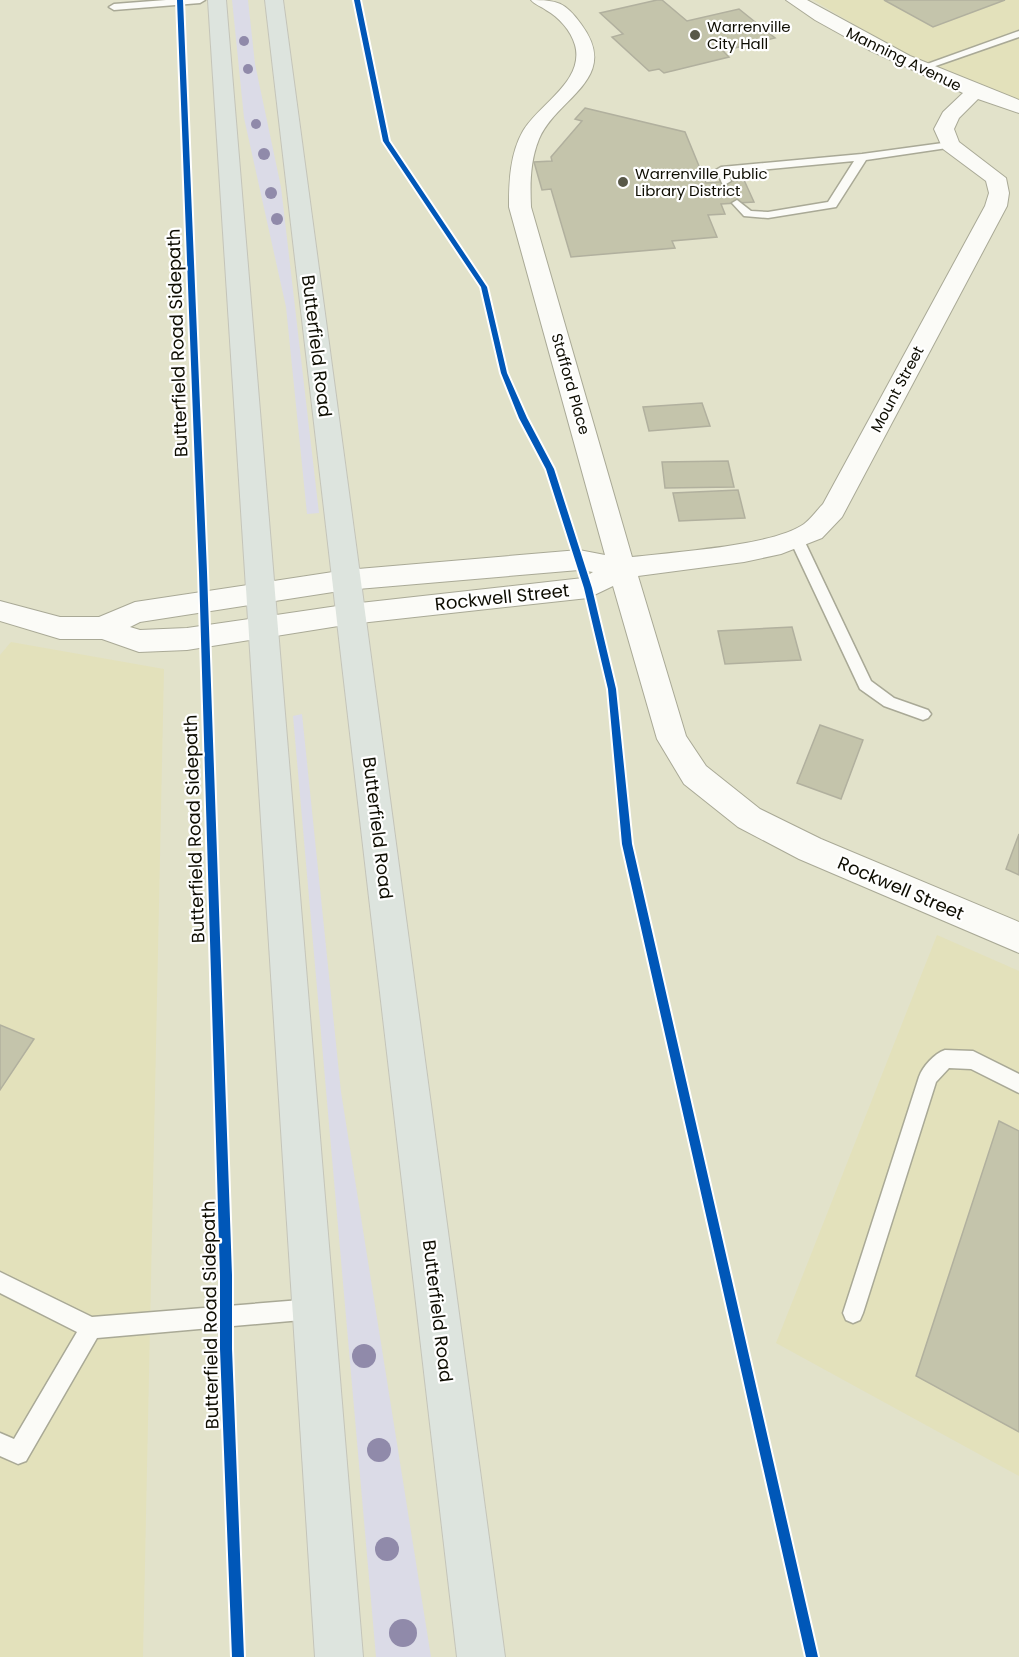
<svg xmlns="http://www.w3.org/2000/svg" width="1019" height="1657" font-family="Poppins,sans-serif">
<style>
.built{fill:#e3e1bb}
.green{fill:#dbdbe7}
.building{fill:#c4c4ab;stroke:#b1b09e;stroke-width:1.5}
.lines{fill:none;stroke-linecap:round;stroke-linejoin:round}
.lane-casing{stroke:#a9a996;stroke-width:3}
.street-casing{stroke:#a9a996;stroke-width:2}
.primary-casing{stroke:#c4c4b9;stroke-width:2}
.lane{fill:#fbfbf7;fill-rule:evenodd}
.street{fill:#fbfbf7;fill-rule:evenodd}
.primary{fill:#dde4de;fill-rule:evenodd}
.cycleway-casing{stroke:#fff;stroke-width:4}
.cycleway{fill:#0057b8;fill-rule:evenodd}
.tree{fill:#908aaa}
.poi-dot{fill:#585848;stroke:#fff;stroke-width:2}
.labels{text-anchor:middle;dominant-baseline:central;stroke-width:4.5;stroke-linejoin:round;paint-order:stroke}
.far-poi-label{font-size:15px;fill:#0e0d02;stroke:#fff;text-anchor:start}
.far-street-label{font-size:15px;fill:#0e0d02;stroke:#fff}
.street-label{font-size:18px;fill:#0e0d02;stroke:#fff}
</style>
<rect width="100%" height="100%" fill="#e2e2ca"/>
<!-- built -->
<g class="built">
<polygon points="813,0 1019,0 1019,103 904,54"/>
<polygon points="11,642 164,669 143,1657 0,1657 0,655"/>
<polygon points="937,935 1019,971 1019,1476 776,1343"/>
</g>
<!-- green -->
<g class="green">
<polygon points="232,0 248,0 255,64 281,187 319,513 307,514 286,307 244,118"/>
<polygon points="302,714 341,1092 431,1657 376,1657 293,716"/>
</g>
<!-- building -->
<g class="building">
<polygon points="657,0 662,0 687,21 739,9 775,38 723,51 729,57 664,73 659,69 649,71 612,37 623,34 600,13"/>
<polygon points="884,0 1005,0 933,27"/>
<polygon points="585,108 685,132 706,183 744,180 754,202 721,204 725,214 708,215 717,237 672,241 675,248 571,257 551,189 542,190 534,162 552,161 551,157 582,121 575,119"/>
<polygon points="702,403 710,426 649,431 643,407"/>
<polygon points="728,461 734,487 665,488 662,462"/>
<polygon points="738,490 745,518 679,521 673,493"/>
<polygon points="792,627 801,660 725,664 718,631"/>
<polygon points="820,725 863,740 841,799 797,783"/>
<polygon points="1019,834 1019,875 1006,869"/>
<polygon points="0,1025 34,1039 0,1090"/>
<polygon points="999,1121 1019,1131 1019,1432 916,1376"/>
</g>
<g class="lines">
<defs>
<g id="lane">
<polygon points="166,0 205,0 200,3 114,10 109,7 114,4"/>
<polygon points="1019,31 1019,37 924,70 916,68"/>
<polygon points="950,142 955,145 954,147 866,160 836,207 768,218 744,216 732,203 737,200 751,211 768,212 828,202 854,161 728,173 731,181 726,184 722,183 716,170 721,167 862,154"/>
<polygon points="796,533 803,538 871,681 894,698 928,710 931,714 928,718 923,720 884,706 860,689 789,538"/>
<path d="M 945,1050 L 973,1051 L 1019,1074 L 1019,1093 L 971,1069 L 949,1068 L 936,1082 L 863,1313 L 860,1320 L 853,1323 L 846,1320 L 843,1313 L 919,1077 C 923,1066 934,1054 945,1050 Z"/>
<polygon points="0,1272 92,1317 313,1299 320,1302 323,1309 320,1316 313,1319 97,1338 26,1461 18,1464 0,1456 0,1433 14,1439 77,1332 0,1293"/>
</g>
<path id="street" d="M 531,0 C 557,0 565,2 581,24 C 622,79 557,97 539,139 C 530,161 530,184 531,207 L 632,557 C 673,552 773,546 804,524 C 811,519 817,510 823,504 L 985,206 L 989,193 L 986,181 L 943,149 L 934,129 L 943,112 L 963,93 L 869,50 L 815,20 L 786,0 L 807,0 L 910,56 L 1019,100 L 1019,113 L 978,99 L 959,118 L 954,129 L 959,142 L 1006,178 L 1009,193 L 1007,206 L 842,517 L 822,538 L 781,554 L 744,562 L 638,576 L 686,736 L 706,766 L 760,809 L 821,839 L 1019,922 L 1019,953 L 799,859 L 738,827 L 684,784 L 657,739 L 613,586 L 588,598 L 351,624 L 187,650 L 139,652 L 102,639 L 60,639 L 0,621 L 0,601 L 60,617 L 99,617 L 135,602 L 346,570 L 579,550 L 605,555 L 509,207 C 509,181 510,154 523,131 C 539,104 585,81 575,45 C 571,31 559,17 546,10 C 541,6 535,5 531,0 ZM 579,570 L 593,572 L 583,578 L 351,604 L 187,628 L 140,630 L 130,627 L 140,622 L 346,590 Z"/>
<g id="primary">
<polygon points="208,0 226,0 363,1657 315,1657"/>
<polygon points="265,0 283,0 505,1657 457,1657"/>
</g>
</defs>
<!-- lane casing -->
<use href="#lane" class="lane-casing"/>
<!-- street casing -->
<use href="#street" class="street-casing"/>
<!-- primary casing -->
<use href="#primary" class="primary-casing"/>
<!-- lane -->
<use href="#lane" class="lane"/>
<!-- street -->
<use href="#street" class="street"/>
<!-- primary -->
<use href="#primary" class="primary"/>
<defs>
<g id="cycleway">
<polygon points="177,0 183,0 207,572 232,1275 232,1349 244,1657 232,1657 220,1349 220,1275 199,572"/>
<polygon points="354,0 360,0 389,141 487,287 507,373 527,418 554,469 592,588 616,689 632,844 818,1657 806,1657 622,844 608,689 584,588 546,469 519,418 501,373 481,287 383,141"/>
</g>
</defs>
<!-- cycleway casing -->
<use href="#cycleway" class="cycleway-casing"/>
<!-- cycleway -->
<use href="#cycleway" class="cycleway"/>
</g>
<!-- trees -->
<g class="tree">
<circle cx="244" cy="41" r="5"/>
<circle cx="248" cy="69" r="5"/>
<circle cx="256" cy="124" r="5"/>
<circle cx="264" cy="154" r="6"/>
<circle cx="271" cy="193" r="6"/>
<circle cx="277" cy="219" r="6"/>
<circle cx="364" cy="1356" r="12"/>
<circle cx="379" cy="1450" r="12"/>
<circle cx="387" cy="1549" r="12"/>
<circle cx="403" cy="1633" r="14"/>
</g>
<!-- markers -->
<g class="poi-dot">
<circle cx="695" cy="35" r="6"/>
<circle cx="623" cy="182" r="6"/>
</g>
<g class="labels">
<!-- far-poi labels -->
<g class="far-poi-label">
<text x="707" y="26">Warrenville<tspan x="707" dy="17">City Hall</tspan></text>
<text x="635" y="173">Warrenville Public<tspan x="635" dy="17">Library District</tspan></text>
</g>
<!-- far-street labels -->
<g class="far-street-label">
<text transform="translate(904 59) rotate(26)">Manning Avenue</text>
<text transform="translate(571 384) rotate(74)">Stafford Place</text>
<text transform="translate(897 389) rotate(-62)">Mount Street</text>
</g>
<!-- street labels -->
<g class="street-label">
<text transform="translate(177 343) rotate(-92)">Butterfield Road Sidepath</text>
<text transform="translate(317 346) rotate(83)">Butterfield Road</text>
<text transform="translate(502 597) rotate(-6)">Rockwell Street</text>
<text transform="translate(378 828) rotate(83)">Butterfield Road</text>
<text transform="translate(194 829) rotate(-92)">Butterfield Road Sidepath</text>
<text transform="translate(901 888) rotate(23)">Rockwell Street</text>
<text transform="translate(438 1311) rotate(83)">Butterfield Road</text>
<text transform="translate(210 1315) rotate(-91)">Butterfield Road Sidepath</text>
</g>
</g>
</svg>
